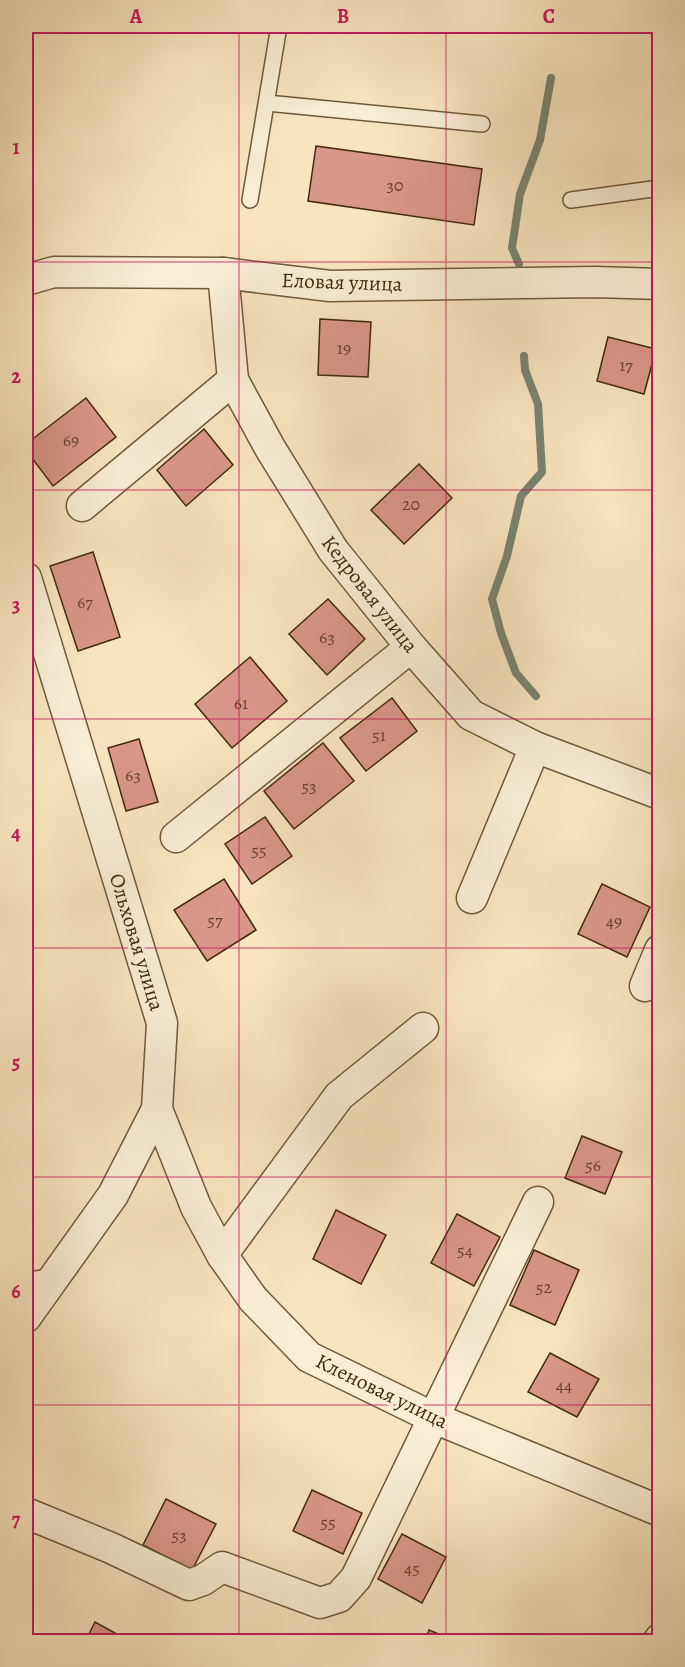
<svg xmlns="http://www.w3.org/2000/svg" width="685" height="1667" font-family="Alegreya,serif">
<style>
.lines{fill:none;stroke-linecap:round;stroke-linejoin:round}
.stream{stroke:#79836f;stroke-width:8}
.building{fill:#d9968a;stroke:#42290d;stroke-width:1.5}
.lane-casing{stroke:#70583a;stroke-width:18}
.street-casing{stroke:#70583a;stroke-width:33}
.lane{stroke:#faedd6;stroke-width:15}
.street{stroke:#faedd6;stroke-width:30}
.grid{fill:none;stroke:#c2185b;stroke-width:1.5;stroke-opacity:0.55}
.labels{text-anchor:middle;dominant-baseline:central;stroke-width:6;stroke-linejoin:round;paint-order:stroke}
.number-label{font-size:18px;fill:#68442c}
.street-label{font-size:21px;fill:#42290d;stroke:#faedd6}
.neatline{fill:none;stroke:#c2185b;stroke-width:2}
.grid-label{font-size:20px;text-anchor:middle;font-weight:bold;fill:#c2185b}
</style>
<rect width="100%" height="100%" fill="#f8e4c0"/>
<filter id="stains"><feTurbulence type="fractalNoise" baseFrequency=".00333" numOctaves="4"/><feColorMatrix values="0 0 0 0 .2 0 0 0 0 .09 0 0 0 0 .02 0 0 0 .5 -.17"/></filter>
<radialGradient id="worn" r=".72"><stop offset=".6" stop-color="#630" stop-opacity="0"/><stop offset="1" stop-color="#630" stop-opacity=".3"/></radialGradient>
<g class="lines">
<!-- stream -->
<g class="stream">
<polyline points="519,264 512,248 520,194 540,140 551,78"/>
<polyline points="524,356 525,370 538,404 542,472 521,496 507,556 492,599 501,633 516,673 536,696"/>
</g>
</g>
<!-- building -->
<g class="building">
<polygon points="316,146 482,169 474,225 308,201"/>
<polygon points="320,319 371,322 368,377 318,375"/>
<polygon points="608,337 656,349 644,394 597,381"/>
<polygon points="86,398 116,437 53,486 26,450 26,444"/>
<polygon points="204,429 233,465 186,506 157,470"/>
<polygon points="419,464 452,498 404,544 371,510"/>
<polygon points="93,552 120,637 78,651 50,566"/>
<polygon points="328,599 365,639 327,675 289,634"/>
<polygon points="250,657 287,701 232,748 195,704"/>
<polygon points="392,698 417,731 366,771 340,738"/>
<polygon points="139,739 158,802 126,811 108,748"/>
<polygon points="323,743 354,781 294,829 264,791"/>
<polygon points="265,817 292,856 252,884 225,844"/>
<polygon points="224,879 256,930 207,961 174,910"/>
<polygon points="602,884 650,907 627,957 578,934"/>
<polygon points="582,1136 622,1152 605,1194 565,1178"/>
<polygon points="336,1210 386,1235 361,1284 313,1259"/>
<polygon points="457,1214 500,1237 474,1286 431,1263"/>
<polygon points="534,1250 579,1270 555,1325 510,1305"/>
<polygon points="550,1353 599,1379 577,1417 528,1392"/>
<polygon points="312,1490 362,1513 343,1554 293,1531"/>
<polygon points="166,1499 216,1524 192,1570 143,1545"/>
<polygon points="402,1534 446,1557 422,1603 378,1579"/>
<polygon points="95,1622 131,1642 85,1642"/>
<polygon points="429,1630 458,1642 425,1642"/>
</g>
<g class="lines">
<defs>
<g id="lane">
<polyline points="267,103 482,124"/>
<polyline points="250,200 279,26"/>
<polyline points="571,200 660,188"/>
<polyline points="26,1280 53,1277"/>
</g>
<g id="street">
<polyline points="223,273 233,380 270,448 333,550 411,647 471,715 535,747 660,794"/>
<polyline points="26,280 54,272 223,273 330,286 595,282 660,284"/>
<polyline points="82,506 233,380"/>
<polyline points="26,578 162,1023 157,1109 113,1195 26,1317"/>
<polyline points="176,837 411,647"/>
<polyline points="472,898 535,747"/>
<polyline points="645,986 660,950"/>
<polyline points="157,1109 196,1207 222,1255 253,1299 309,1357 434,1418 660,1511"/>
<polyline points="222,1255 339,1096 423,1028"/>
<polyline points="26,1513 111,1548 189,1585 203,1580 222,1567 320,1603 339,1597 356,1578 538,1202"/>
<polyline points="658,1642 660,1639"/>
</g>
</defs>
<!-- lane casing -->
<use href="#lane" class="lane-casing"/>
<!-- street casing -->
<use href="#street" class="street-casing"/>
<!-- lane -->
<use href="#lane" class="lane"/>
<!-- street -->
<use href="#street" class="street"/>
</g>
<!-- grid -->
<path class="grid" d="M 239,26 L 239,1642M 446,26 L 446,1642M 26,262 L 660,262M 26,490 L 660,490M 26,719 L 660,719M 26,948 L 660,948M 26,1177 L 660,1177M 26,1405 L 660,1405"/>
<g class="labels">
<!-- number labels -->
<g class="number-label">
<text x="395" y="185">30</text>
<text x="344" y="348">19</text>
<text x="626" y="365">17</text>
<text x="71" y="440">69</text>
<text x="411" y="504">20</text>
<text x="85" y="602">67</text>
<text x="327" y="637">63</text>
<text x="241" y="703">61</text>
<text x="379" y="735">51</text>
<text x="133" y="775">63</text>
<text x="309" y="786">53</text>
<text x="259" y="850">55</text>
<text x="215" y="920">57</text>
<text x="614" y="921">49</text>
<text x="593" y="1165">56</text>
<text x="465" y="1250">54</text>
<text x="544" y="1287">52</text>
<text x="564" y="1385">44</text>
<text x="328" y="1522">55</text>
<text x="179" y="1535">53</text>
<text x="412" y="1568">45</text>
</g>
<!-- street labels -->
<g class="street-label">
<text transform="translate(342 282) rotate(2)">Еловая улица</text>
<text transform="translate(370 594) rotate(52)">Кедровая улица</text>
<text transform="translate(137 942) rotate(73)">Ольховая улица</text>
<text transform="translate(382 1391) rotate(26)">Кленовая улица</text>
</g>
</g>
<!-- margin -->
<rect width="685" height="1667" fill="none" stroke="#f8e4c0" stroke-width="66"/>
<rect x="33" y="33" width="619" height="1601" class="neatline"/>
<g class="grid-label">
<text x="136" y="23">A</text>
<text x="343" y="23">B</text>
<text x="549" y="23">C</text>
<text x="16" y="154">1</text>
<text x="16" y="383">2</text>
<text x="16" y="612">3</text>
<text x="16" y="840">4</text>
<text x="16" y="1069">5</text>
<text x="16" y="1298">6</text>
<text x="16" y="1526">7</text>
</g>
<rect width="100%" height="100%" filter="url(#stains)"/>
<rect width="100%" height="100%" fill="url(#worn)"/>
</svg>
